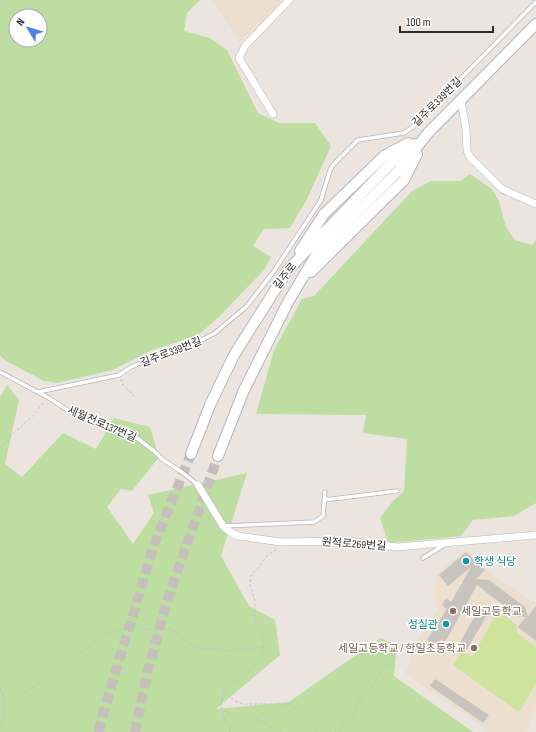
<svg xmlns="http://www.w3.org/2000/svg" width="536" height="732" font-family="'Sofia Sans Condensed','Noto Sans KR',sans-serif">
<style>
.education{fill:#ecdfd0}
.green{fill:#bddda1;fill-rule:evenodd}
.pitch{fill:#cee49d}
.building{fill:#c8c3bd}
.lines{fill:none;stroke-linecap:round;stroke-linejoin:round}
.secondary-tunnel{stroke:#c5c0bb;stroke-width:10;stroke-dasharray:10 5;stroke-linecap:butt}
.lane-casing{stroke:#b2b6be;stroke-width:5}
.street-casing{stroke:#b2b6be;stroke-width:8}
.secondary-casing{stroke:#b2b6be;stroke-width:12}
.path{stroke:#c4c4c4;stroke-width:1;stroke-dasharray:3 2;stroke-linecap:butt}
.lane{stroke:#fff;stroke-width:3.5}
.street{stroke:#fff;stroke-width:7}
.secondary{stroke:#fff;stroke-width:10}
.culture-dot{fill:#0f9aa8;stroke:#fff;stroke-width:1.5}
.education-dot{fill:#8d6e63;stroke:#fff;stroke-width:1.5}
.labels{text-anchor:middle;dominant-baseline:central;stroke-width:3;stroke-linejoin:round;paint-order:stroke}
.street-label{font-size:11px;fill:#2b2b2b;stroke:#fff}
.culture-label{font-size:11px;fill:#0d838f;stroke:#fff;text-anchor:start}
.education-label{font-size:11px;fill:#785e54;stroke:#fff;text-anchor:start}
</style>
<rect width="100%" height="100%" fill="#ece5df"/>
<!-- education -->
<g class="education">
<polygon points="213,0 283,0 239,43"/>
<polygon points="466,550 489,572 536,603 536,707 527,732 485,732 482,726 405,673 412,659 407,656 437,611 435,593 437,574"/>
</g>
<!-- green -->
<g class="green">
<path d="M 0,0 L 200,0 L 187,13 L 184,31 L 210,38 L 227,50 L 258,113 L 279,123 L 315,123 L 331,146 L 307,199 L 290,228 L 264,229 L 253,246 L 271,257 L 264,270 L 219,317 L 197,336 L 152,350 L 113,370 L 57,383 L 44,381 L 4,360 L 0,355 ZM 16,16 L 40,16 L 40,40 L 16,40 Z"/>
<polygon points="470,174 492,189 499,201 506,227 515,240 532,245 536,240 536,503 514,516 473,520 461,536 388,543 380,518 393,501 404,491 407,439 363,433 366,415 256,414 274,350 302,299 314,296 412,191 431,181 460,181"/>
<polygon points="7,385 19,400 5,464 22,477 63,433 96,449 114,418 150,427 159,457 132,491 121,489 107,507 133,544 154,513 148,495 247,473 221,556 249,606 275,620 280,655 216,709 289,702 380,638 397,645 394,676 473,732 0,732 0,397"/>
</g>
<!-- pitch -->
<polygon class="pitch" points="498,610 516,625 517,633 536,647 536,684 520,711 517,711 453,665 462,651 472,657"/>
<!-- building -->
<g class="building">
<polygon points="466,552 485,570 476,579 489,580 525,607 528,617 536,606 536,641 518,627 526,617 517,616 477,585 445,642 441,639 436,647 427,640 447,609 442,605 446,598 451,602 471,567 448,586 439,575"/>
<polygon points="481,605 490,610 466,651 458,646"/>
<polygon points="435,679 489,715 483,723 430,686"/>
</g>
<g class="lines">
<!-- secondary-tunnel -->
<g class="secondary-tunnel">
<polyline points="99,732 102,717 154,545 191,454"/>
<polyline points="135,732 148,670 169,595 218,456"/>
</g>
<defs>
<g id="lane">
<polyline points="0,372 49,398 75,415 92,423 120,430 134,436 153,450 162,459 183,473 198,485"/>
<polyline points="38,392 119,375 131,367 153,358 188,347 215,333 247,306 274,271 321,200 330,170 334,164 358,140 404,133 414,126 536,2"/>
<polyline points="324,500 397,491"/>
<polyline points="225,526 314,522 323,516 325,492"/>
<polyline points="423,558 444,545"/>
</g>
<g id="street">
<polyline points="461,100 466,129 467,151 470,157 502,189 536,204"/>
<polyline points="273,114 239,58 245,46 289,0"/>
<polyline points="198,485 223,526 230,532 238,536 281,542 348,541 397,547 536,535"/>
</g>
<g id="secondary">
<polyline points="300,251 324,214 384,156 408,143"/>
<polyline points="311,272 404,180 417,154"/>
<polyline points="191,454 210,405 234,355 287,271 390,164 414,144"/>
<polyline points="218,456 244,390 288,302 318,252 398,171 428,133 536,24"/>
</g>
</defs>
<!-- lane casing -->
<use href="#lane" class="lane-casing"/>
<!-- street casing -->
<use href="#street" class="street-casing"/>
<!-- secondary casing -->
<use href="#secondary" class="secondary-casing"/>
<!-- path -->
<g class="path">
<polyline points="121,379 122,384 135,397"/>
<polyline points="0,448 5,444 8,438 36,413 44,401"/>
<path d="M 0,688 C 6,699 5,718 0,730"/>
<polyline points="223,692 235,701 243,704 292,704 300,715 313,725 318,732"/>
<polyline points="223,710 236,716 252,716 262,722 282,732"/>
<path d="M 3,714 L 30,688 L 44,681 L 54,672 L 64,667 L 71,659 L 104,636 L 121,630 L 138,628 L 158,631 L 168,628 C 180,634 185,645 203,649 L 207,648 L 227,651 L 243,648 L 249,650 L 260,646 L 263,648"/>
<polyline points="230,732 231,727 224,718 221,707 223,690 229,684 248,674 263,653 262,633 255,624 255,601 250,585 251,576 267,556 278,548"/>
<path d="M 335,732 L 341,728 L 349,715 L 355,714 L 361,698 L 371,688 L 383,667 L 393,662 C 394,655 389,643 383,639"/>
</g>
<!-- lane -->
<use href="#lane" class="lane"/>
<!-- street -->
<use href="#street" class="street"/>
<!-- secondary -->
<use href="#secondary" class="secondary"/>
</g>
<!-- markers -->
<g class="culture-dot">
<circle cx="466" cy="561" r="4"/>
<circle cx="446" cy="624" r="4"/>
</g>
<g class="education-dot">
<circle cx="453" cy="611" r="4"/>
<circle cx="474" cy="648" r="4"/>
</g>
<g class="labels">
<!-- street labels -->
<g class="street-label">
<text transform="translate(437 102) rotate(-45)">길주로339번길</text>
<text transform="translate(285 276) rotate(-52)">길주로</text>
<text transform="translate(171 352) rotate(-21)">길주로339번길</text>
<text transform="translate(102 424) rotate(23)">세월천로137번길</text>
<text transform="translate(354 544) rotate(4)">원적로269번길</text>
</g>
<!-- culture labels -->
<g class="culture-label">
<text x="474" y="561">학생 식당</text>
<text x="438" y="624" text-anchor="end">성실관</text>
</g>
<!-- education labels -->
<g class="education-label">
<text x="461" y="611">세일고등학교</text>
<text x="466" y="648" text-anchor="end">세일고등학교 / 한일초등학교</text>
</g>
</g>
<!-- north arrow -->
<g transform="translate(28 28) rotate(308)"><circle r="19" fill="#ffffff" stroke="#aaaaaa"/>
<path d="M0-3L7 15L0 10L-7 15Z" fill="#4e7eea"/>
<text y="-6" font-size="11" font-weight="bold" text-anchor="middle" fill="#2b2b2b">N</text>
</g>
<!-- scale -->
<path d="M400 26v6h93v-6" fill="none" stroke="#2b2b2b" stroke-width="2"/>
<text x="406" y="26" font-size="12" fill="#2b2b2b" stroke="#ffffff" stroke-width="3" paint-order="stroke">100 m</text>
</svg>
